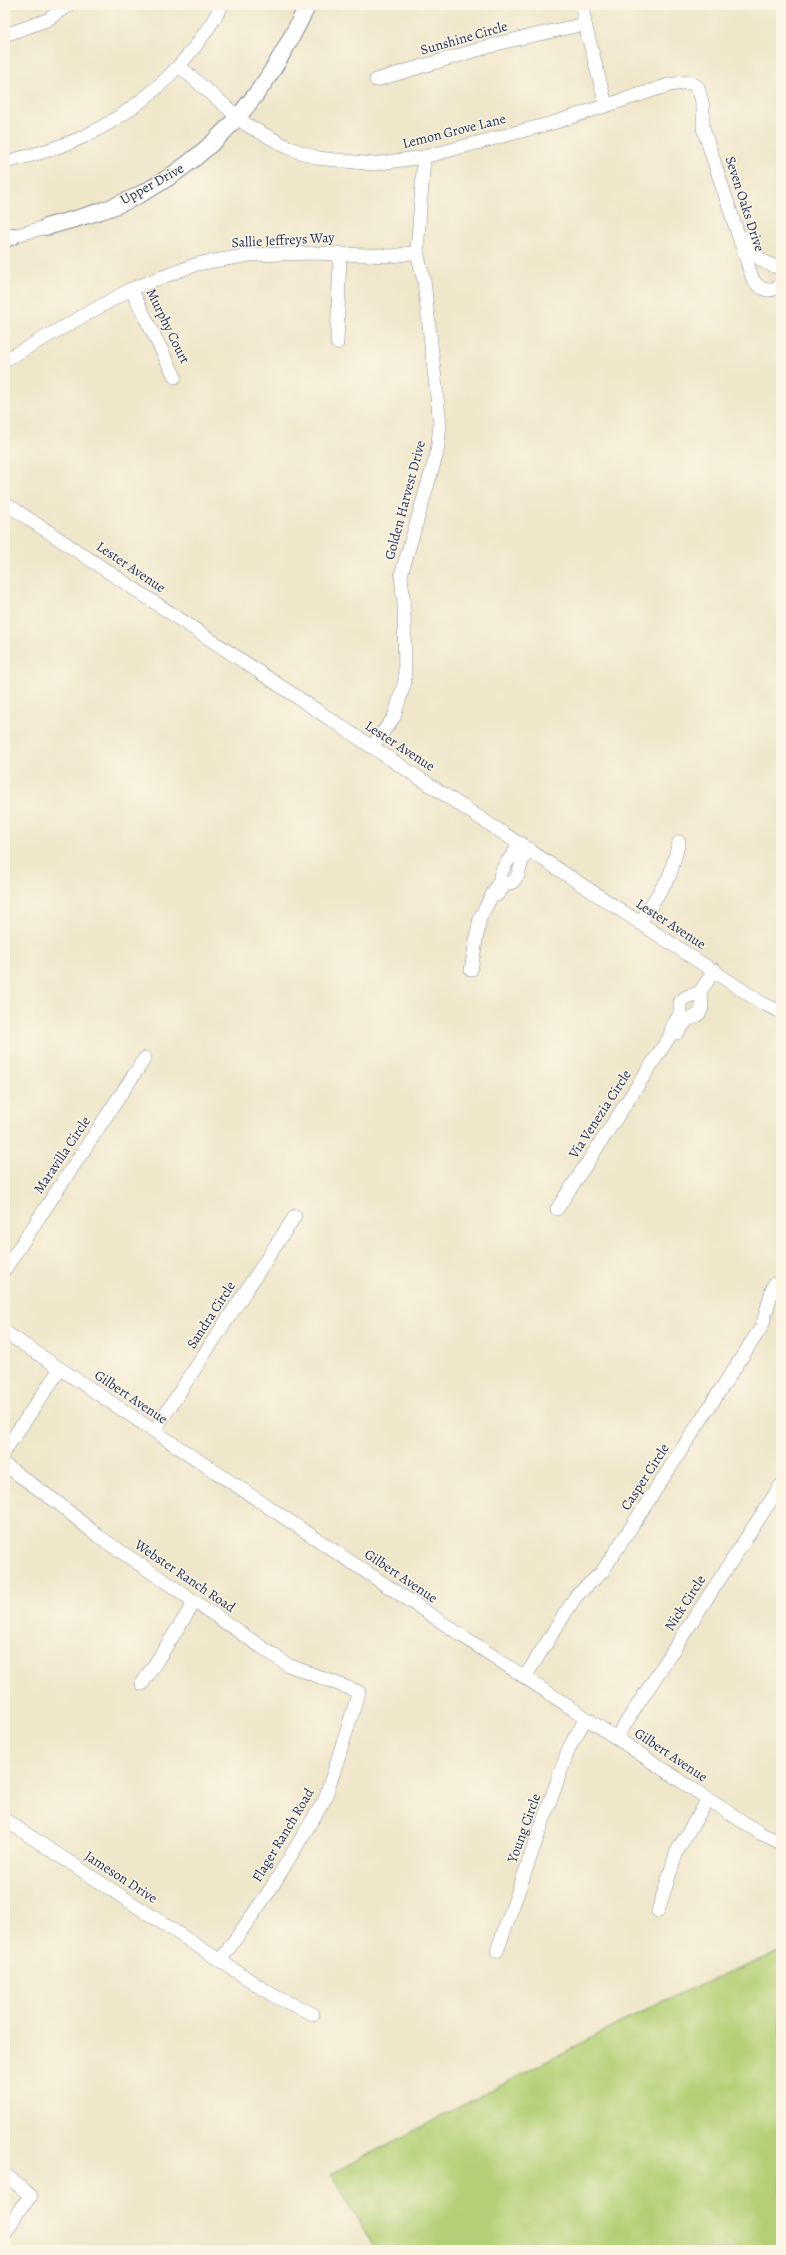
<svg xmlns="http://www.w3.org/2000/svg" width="786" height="2255" font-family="Alegreya,serif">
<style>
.green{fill:#b4d076;stroke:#68806a}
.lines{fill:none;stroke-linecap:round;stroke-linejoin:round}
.minor-casing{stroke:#858b94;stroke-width:14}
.major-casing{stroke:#858b94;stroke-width:18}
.minor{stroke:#fff;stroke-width:13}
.major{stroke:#fff;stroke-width:16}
.labels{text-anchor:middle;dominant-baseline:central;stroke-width:3;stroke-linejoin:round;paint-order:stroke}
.street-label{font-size:14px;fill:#1b2f5e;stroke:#fcf5e5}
</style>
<rect width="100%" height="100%" fill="#fcf5e5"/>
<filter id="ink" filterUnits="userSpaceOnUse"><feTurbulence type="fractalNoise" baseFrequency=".025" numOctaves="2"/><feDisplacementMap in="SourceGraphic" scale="8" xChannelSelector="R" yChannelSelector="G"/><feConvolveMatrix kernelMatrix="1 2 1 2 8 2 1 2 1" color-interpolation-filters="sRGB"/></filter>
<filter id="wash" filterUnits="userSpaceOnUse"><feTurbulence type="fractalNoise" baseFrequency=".012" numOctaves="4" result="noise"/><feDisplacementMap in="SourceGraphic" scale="16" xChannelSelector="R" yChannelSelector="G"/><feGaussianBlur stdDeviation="0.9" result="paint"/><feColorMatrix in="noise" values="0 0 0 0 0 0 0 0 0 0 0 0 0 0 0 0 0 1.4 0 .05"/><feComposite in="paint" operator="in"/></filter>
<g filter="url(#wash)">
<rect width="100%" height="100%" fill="#efe7ca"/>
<!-- green -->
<polygon class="green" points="781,1951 781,2250 376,2250 331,2174 660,2002"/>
</g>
<g filter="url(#ink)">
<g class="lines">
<defs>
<g id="minor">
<polyline points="582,5 585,24 606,105"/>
<polyline points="5,35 47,20 68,5"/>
<path d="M 179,66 L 247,125 L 289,148 L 318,158 L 373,164 L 424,157 L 556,122 L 669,85 L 689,82 L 698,87 L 703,106 L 703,128 L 753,280 C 761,290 770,294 781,285"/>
<polyline points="376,80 504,42 585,24"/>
<path d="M 5,162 C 34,155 64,147 91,133 C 146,105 193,59 222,5"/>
<polyline points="13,236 46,227"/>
<path d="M 748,236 C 755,258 759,262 781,268"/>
<polyline points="131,289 175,377"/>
<polyline points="337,343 340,253"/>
<polyline points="5,360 131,289 197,264 249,255 313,253 393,256 417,252"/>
<polyline points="5,503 372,747 762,1003 781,1012"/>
<polyline points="372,747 394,717 405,681 404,605 401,575 437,453 440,424 424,281 417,252 424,157"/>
<polyline points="497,895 506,884 513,882 518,875 522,861 530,849"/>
<polyline points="640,923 670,875 679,842"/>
<path d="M 471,970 L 480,918 L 500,880 C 498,870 514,854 521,843"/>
<path d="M 677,1033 L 688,1019 C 702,1017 705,1006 699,993"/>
<polyline points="557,1209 670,1036 672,1027 680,1014 680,1002 686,997 699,993 715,970"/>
<polyline points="5,1269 145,1058"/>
<polyline points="5,1332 708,1799 760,1833 781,1843"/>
<polyline points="154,1431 295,1216"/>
<polyline points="5,1450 60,1369"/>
<polyline points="5,1465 58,1503 98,1536 288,1665 359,1692 325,1799 270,1890 220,1961"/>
<polyline points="525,1677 576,1596 602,1572 762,1326 774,1284"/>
<polyline points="142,1684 194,1603"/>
<polyline points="616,1738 781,1485"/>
<polyline points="5,1820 274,1996 313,2014"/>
<polyline points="658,1911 677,1851 708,1799"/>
<polyline points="497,1951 569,1748 586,1718"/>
<polyline points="5,2174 31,2196 21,2207 5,2234"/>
</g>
<g id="major">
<path d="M 46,227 C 75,219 107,211 135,197 C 194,167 244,119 278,61 C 289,43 298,24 308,5"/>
<polyline points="5,239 13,236"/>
</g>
</defs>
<!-- minor casing -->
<use href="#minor" class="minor-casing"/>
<!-- major casing -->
<use href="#major" class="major-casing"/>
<!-- minor -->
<use href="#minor" class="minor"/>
<!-- major -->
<use href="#major" class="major"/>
</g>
</g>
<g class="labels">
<!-- street labels -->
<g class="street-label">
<text transform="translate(464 38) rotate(-16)">Sunshine Circle</text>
<text transform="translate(454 131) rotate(-14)">Lemon Grove Lane</text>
<text transform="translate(152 184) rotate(-29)">Upper Drive</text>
<text transform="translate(745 204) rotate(72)">Seven Oaks Drive</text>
<text transform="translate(283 240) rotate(-3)">Sallie Jeffreys Way</text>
<text transform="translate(168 326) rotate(64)">Murphy Court</text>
<text transform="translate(405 500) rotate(-75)">Golden Harvest Drive</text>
<text transform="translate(131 567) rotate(34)">Lester Avenue</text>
<text transform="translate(400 746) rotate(33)">Lester Avenue</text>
<text transform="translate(671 924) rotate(33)">Lester Avenue</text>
<text transform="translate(600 1114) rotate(-57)">Via Venezia Circle</text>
<text transform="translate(62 1155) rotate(-56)">Maravilla Circle</text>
<text transform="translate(211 1315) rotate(-57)">Sandra Circle</text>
<text transform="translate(131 1397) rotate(34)">Gilbert Avenue</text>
<text transform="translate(645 1477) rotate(-57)">Casper Circle</text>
<text transform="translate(185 1576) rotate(34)">Webster Ranch Road</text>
<text transform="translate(401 1576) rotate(34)">Gilbert Avenue</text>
<text transform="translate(685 1603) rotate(-57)">Nick Circle</text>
<text transform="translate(671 1755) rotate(34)">Gilbert Avenue</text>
<text transform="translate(524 1828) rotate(-70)">Young Circle</text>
<text transform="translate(283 1835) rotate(-59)">Flager Ranch Road</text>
<text transform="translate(121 1877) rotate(33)">Jameson Drive</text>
</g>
</g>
<!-- margin -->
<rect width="786" height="2255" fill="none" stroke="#fcf5e5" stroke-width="20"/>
</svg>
